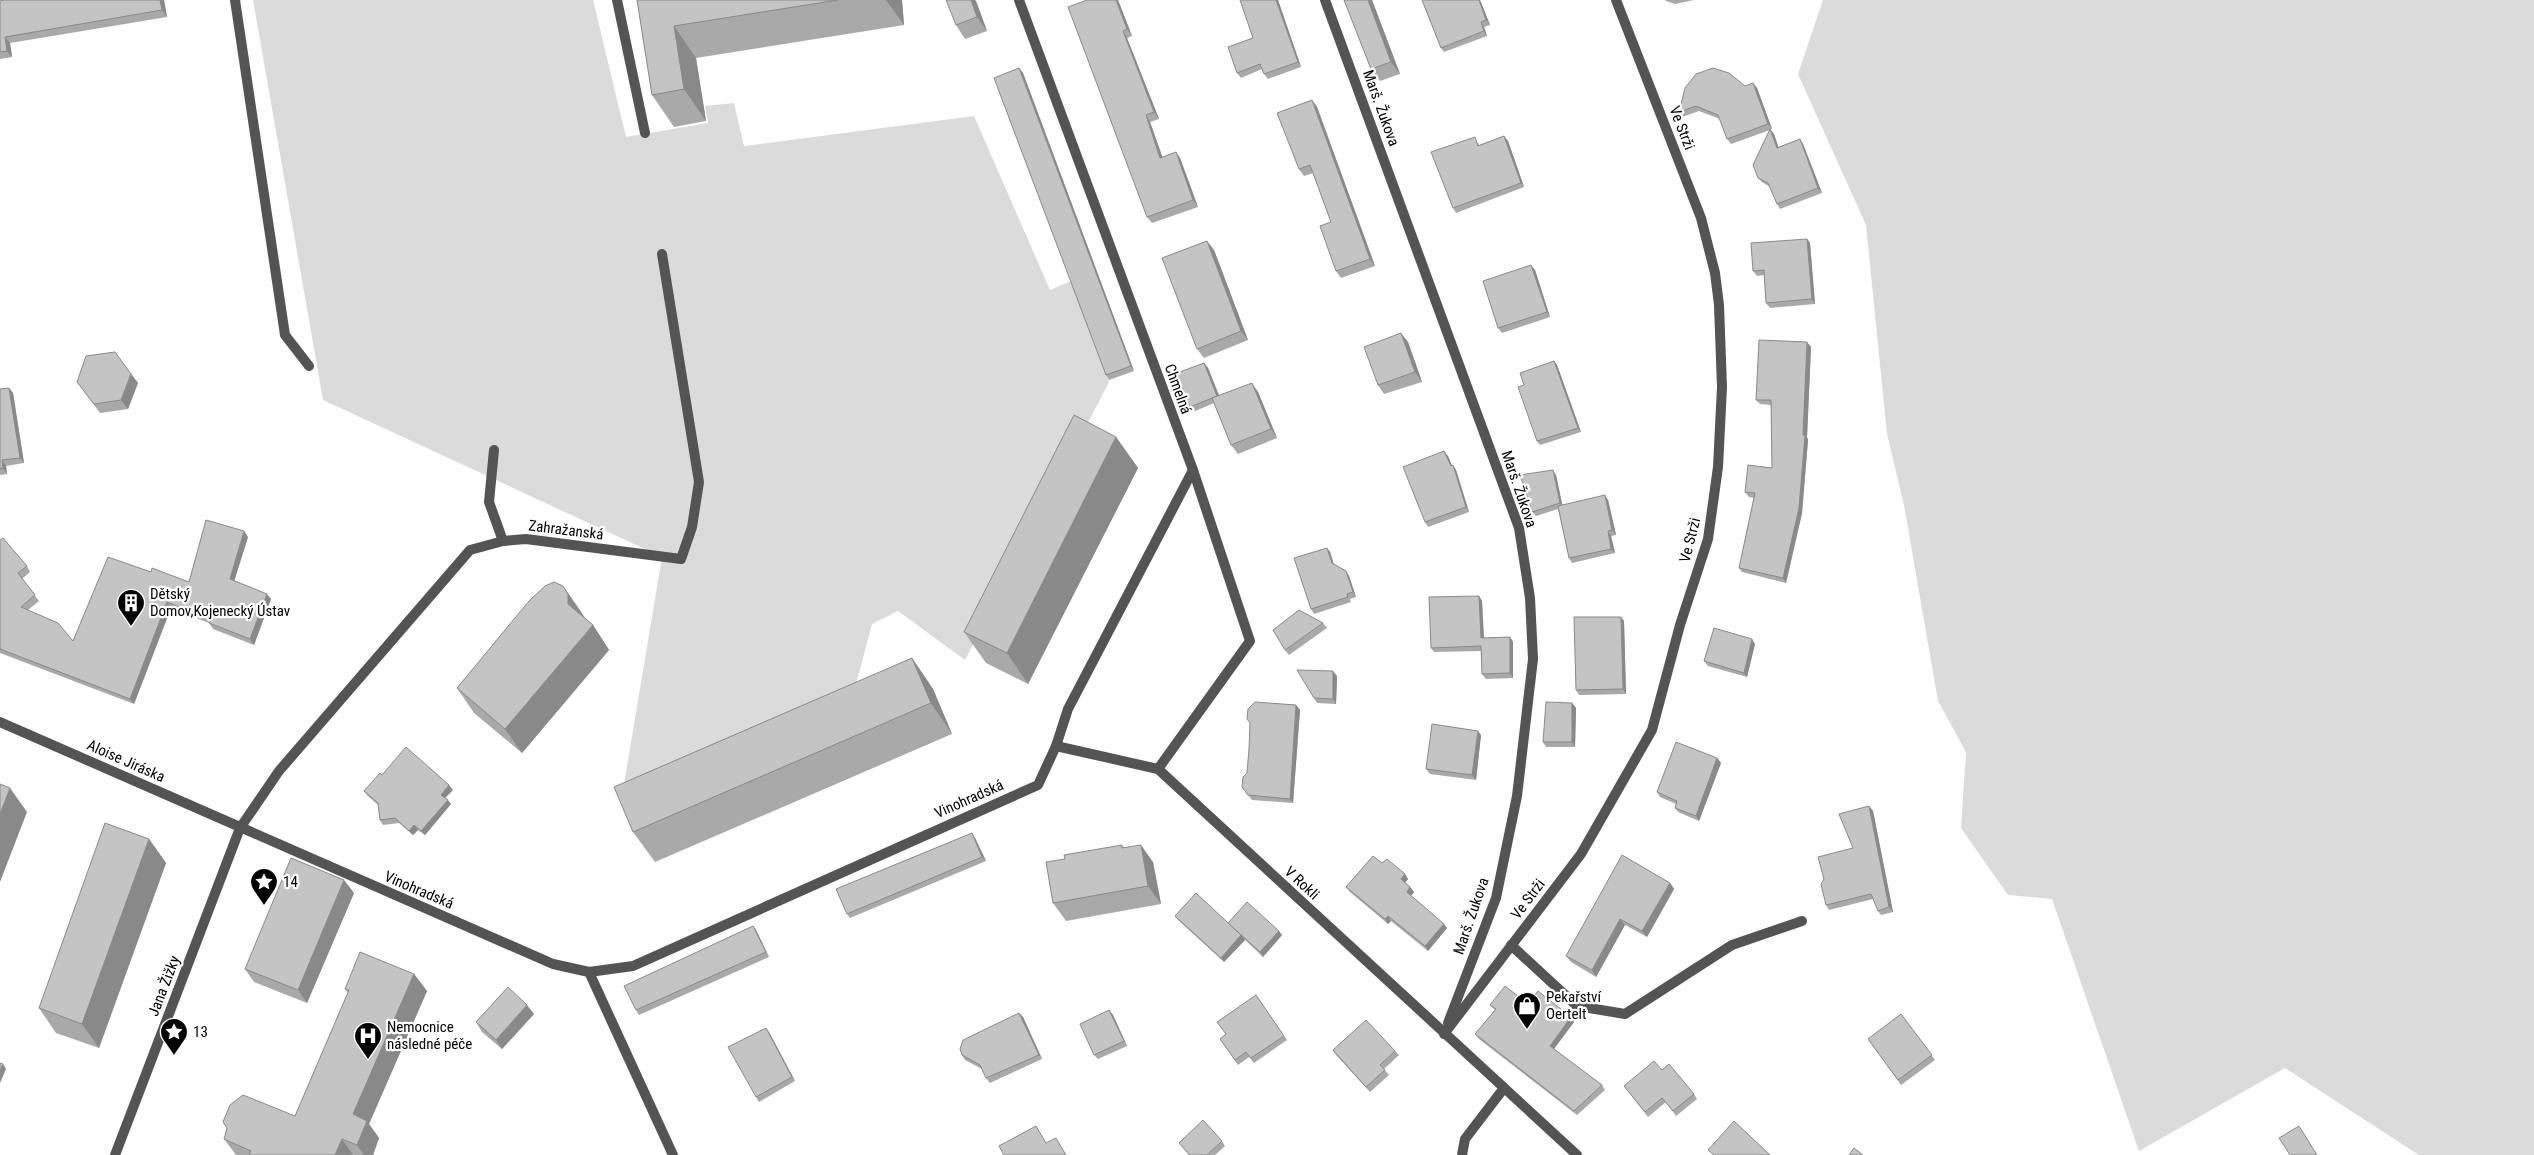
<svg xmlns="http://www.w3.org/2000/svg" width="2534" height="1155" font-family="'Roboto Condensed',sans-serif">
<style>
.green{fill:#dbdbdb}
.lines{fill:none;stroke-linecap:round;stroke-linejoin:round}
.service{stroke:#545454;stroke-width:10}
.minor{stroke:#545454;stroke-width:10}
.wall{fill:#a9a9a9}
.shaded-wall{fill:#898989}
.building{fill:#c4c4c4;stroke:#898989}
.labels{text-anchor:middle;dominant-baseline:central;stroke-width:4.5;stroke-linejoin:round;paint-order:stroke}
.street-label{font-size:15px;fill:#000;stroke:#fff}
.poi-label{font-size:15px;fill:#000;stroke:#fff;text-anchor:start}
</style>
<rect width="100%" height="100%" fill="#fff"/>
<!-- green -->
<g class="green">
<polygon points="253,0 593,0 626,137 708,123 705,106 734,103 744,146 974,116 1050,290 1071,281 1109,382 965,660 898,611 872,624 855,688 623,790 662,557 323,400"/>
<polygon points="1823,0 2534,0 2534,1155 2419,1155 2285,1068 2139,1151 2052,899 2008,895 1961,828 1966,752 1938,701 1904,505 1887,434 1866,225 1798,74"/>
</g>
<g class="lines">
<!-- service -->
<g class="service">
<polyline points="235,0 285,335 309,366"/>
<polyline points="617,0 645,133"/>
<polyline points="1511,945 1577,1006 1625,1014 1732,945 1802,921"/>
</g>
<!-- minor -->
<g class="minor">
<polyline points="1019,0 1193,470 1250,641 1158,769"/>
<polyline points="1325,0 1519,528 1530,598 1533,659 1517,796 1496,898 1448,1023"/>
<polyline points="494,450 489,502 503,541"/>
<polyline points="0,722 553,964 589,972 633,966 1038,785 1056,746 1068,709 1193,470"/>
<polyline points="1056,746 1158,769 1577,1155"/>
<polyline points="589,972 673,1155"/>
<polyline points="1444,1034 1581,854 1652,730 1680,625 1708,539 1718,467 1722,387 1719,305 1715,273 1701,218 1616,0"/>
<polyline points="115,1155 240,828 279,771 470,550 503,541 526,539 681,559 692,527 699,482 662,254"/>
<polyline points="1462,1155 1465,1139 1504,1088"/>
</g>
</g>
<!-- wall -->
<g class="wall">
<polygon points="4,0 164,0 167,17 10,43 12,57 0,59 0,1"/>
<polygon points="637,0 902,0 904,25 696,58 706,121 674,127 652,95"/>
<polygon points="1118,0 1132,36 1127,38 1159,119 1150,122 1162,157 1180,158 1198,207 1152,223 1147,217"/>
<polygon points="1240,0 1278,0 1301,67 1268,79 1264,74 1262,69 1241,78 1237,73 1253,38"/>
<polygon points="1344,0 1372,0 1400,74 1380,81 1371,69"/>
<polygon points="1422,0 1480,0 1490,25 1484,27 1487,36 1444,52 1441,48"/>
<polygon points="1665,0 1694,0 1675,4 1666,1"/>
<polygon points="976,1 987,31 965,39 956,25"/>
<polygon points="1019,68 1023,73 1134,371 1109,380 1106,375"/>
<polygon points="1753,83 1757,88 1772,129 1770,129 1774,134 1778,147 1800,139 1803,144 1822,193 1780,209 1777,204 1770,187 1762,182 1758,178 1770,130 1731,144 1727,139 1720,119 1699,111 1682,117 1679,112 1745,86"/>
<polygon points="1312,100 1317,107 1375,266 1341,278 1336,271 1331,222 1313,173 1304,176 1299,169"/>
<polygon points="1504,136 1508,141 1524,187 1456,213 1453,208 1478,142 1479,145"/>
<polygon points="1807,239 1810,243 1815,304 1770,308 1766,303 1764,275 1757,276 1753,271"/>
<polygon points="1214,250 1248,340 1204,358 1197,349"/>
<polygon points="1535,270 1550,317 1502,333 1498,328"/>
<polygon points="1408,342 1422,382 1384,394 1378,385"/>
<polygon points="1811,347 1807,437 1808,440 1802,513 1786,583 1742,572 1739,568 1754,498 1749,497 1745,492 1772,468 1771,405 1760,404 1756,400"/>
<polygon points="1554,361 1557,365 1581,432 1540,445 1537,441 1524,385"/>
<polygon points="1204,363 1208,368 1219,395 1258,392 1277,438 1238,454 1231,445 1214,403 1193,412 1190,407"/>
<polygon points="131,374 138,383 128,409 100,413 77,382"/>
<polygon points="9,388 13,393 24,463 6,466 7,474 0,475 0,389"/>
<polygon points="1116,437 1138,468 1028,684 986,663 964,632"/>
<polygon points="1448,456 1452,466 1456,470 1469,512 1428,527 1425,522"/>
<polygon points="1556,475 1562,505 1608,500 1616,535 1611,536 1615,553 1572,563 1569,558 1558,509 1536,516 1532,512"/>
<polygon points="248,537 234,581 271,599 254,645 213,629 209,623 171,608 134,704 0,653 0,540 27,566 30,572 22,579 39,601 28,610 73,641 151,572 189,582"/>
<polygon points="1327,548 1330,552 1334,565 1346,571 1349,576 1356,597 1350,599 1351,602 1314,614 1311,609"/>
<polygon points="563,586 580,610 585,619 593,625 609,650 522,753 474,713 457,688"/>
<polygon points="1479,596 1482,601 1484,638 1510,637 1513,642 1513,678 1486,679 1482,674 1481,651 1434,652 1431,648"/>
<polygon points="1624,621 1626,694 1579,695 1576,690"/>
<polygon points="1323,623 1327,628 1289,655 1285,650"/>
<polygon points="1755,644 1747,677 1708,666 1704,661"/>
<polygon points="912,658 933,689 952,734 655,862 633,832"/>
<polygon points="1337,676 1336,704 1317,703 1314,698"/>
<polygon points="1572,703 1576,708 1575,747 1546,747 1543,742"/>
<polygon points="1296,705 1300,710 1293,803 1252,800 1242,787 1247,773"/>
<polygon points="1481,735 1476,780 1430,774 1426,769"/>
<polygon points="1717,758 1721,763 1699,821 1678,812 1675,808 1676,804 1660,797 1657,792"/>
<polygon points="382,775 453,790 445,798 451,804 425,835 418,830 413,835 399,823 383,825 380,820 378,805 367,795 364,791"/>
<polygon points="1869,806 1873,811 1893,912 1881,915 1878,911 1873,899 1829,910 1826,905 1853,848"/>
<polygon points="975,838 986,861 850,918 847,914"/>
<polygon points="149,839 166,863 99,1048 56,1033 39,1008"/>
<polygon points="1122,845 1124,848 1153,862 1161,904 1066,921 1053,903 1065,859"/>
<polygon points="1382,863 1405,874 1408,879 1405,883 1410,887 1414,892 1411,896 1444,924 1447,928 1428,951 1391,921 1388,924 1350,892 1346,887"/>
<polygon points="1670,883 1674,889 1647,937 1625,925 1596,977 1571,962 1566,956"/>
<polygon points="354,893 307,1003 254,982 245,969"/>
<polygon points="1175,916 1282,935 1263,957 1244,939 1245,940 1224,962 1178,920"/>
<polygon points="753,926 756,930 769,957 639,1015 636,1010"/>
<polygon points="414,974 427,991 369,1124 379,1138 373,1155 236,1155 224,1139 295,1116 348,993 345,989"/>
<polygon points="1256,995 1287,1040 1254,1063 1249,1057 1238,1065 1220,1039 1226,1034"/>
<polygon points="1528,1004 1571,1017 1574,1022 1554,1049 1602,1085 1605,1090 1577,1115 1479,1039 1475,1034 1495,1010 1490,1005"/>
<polygon points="1109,1010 1113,1015 1127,1046 1098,1059 1094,1055"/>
<polygon points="1019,1013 1023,1017 1042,1059 990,1083 986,1078 982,1069 965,1060 962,1055"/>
<polygon points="534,1014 502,1049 482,1032 476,1022"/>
<polygon points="1901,1014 1935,1060 1901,1085 1868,1039"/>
<polygon points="769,1032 795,1081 759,1102 756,1097"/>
<polygon points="1333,1050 1395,1051 1399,1055 1384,1069 1389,1075 1370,1092 1336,1055"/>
<polygon points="1624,1086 1694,1094 1697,1099 1676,1116 1666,1102 1648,1117"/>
<polygon points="1222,1141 1225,1146 1215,1155 1189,1155 1179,1143"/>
</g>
<!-- shaded-wall -->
<g class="shaded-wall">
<polygon points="160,0 164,0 167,17 162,10"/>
<polygon points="886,0 902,0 904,25"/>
<polygon points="971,0 975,0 976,1 987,31 977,17"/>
<polygon points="1116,0 1118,0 1132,36 1127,29"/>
<polygon points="1276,0 1278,0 1301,67 1298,62"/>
<polygon points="1368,0 1372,0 1400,74 1391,62"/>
<polygon points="1479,0 1480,0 1490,25 1486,20"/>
<polygon points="1481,22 1484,27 1487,36 1484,31"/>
<polygon points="674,26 696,58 706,121 684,89"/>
<polygon points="1123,31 1127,38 1159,119 1154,112"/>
<polygon points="5,37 10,43 12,57 7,51"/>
<polygon points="1019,68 1023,73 1134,371 1131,366"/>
<polygon points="1753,83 1757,88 1772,129 1768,124"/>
<polygon points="1312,100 1317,107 1375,266 1370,259"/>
<polygon points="1146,115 1150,122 1165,164 1160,158"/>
<polygon points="1770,129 1774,134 1780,152 1777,148"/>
<polygon points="1504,136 1508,141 1524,187 1521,183"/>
<polygon points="1800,139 1803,144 1822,193 1818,188"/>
<polygon points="1176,152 1180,158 1198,207 1193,200"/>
<polygon points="1807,239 1810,243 1815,304 1812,299"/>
<polygon points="1207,241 1214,250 1248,340 1241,331"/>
<polygon points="1531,265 1535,270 1550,317 1547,312"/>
<polygon points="1401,333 1408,342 1422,382 1415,372"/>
<polygon points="1807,342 1811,347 1807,437 1808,440 1802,513 1786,583 1783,578 1803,435"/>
<polygon points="1554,361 1557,365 1581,432 1578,428"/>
<polygon points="1204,363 1208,368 1221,401 1217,396"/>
<polygon points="131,374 138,383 128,409 121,400"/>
<polygon points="1252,383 1258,392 1277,438 1271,429"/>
<polygon points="9,388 13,393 24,463 20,458"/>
<polygon points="1116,437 1138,468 1028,684 1007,653"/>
<polygon points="1444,451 1448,456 1454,471 1451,466"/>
<polygon points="2,460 6,466 7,474 3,468"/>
<polygon points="1453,465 1456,470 1469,512 1466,507"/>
<polygon points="1553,470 1556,475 1563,508 1560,503"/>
<polygon points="1605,495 1608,500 1616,535 1612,530"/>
<polygon points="244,531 248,537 233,585 230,579"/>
<polygon points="1608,531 1611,536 1615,553 1611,549"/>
<polygon points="1327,548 1330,552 1335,568 1332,563"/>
<polygon points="1346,571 1349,576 1356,597 1353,592"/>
<polygon points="563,586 585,618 585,628 568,604"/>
<polygon points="267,594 271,599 254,645 250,639"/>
<polygon points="1479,596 1482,601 1484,643 1481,638"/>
<polygon points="167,602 171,608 134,704 130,699"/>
<polygon points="1621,617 1624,621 1626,694 1623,689"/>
<polygon points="593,625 609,650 522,753 505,729"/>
<polygon points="1510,637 1513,642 1513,678 1510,673"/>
<polygon points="1752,639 1755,644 1747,677 1744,673"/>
<polygon points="912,658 933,689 952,734 931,703"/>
<polygon points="1333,671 1337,676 1336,704 1333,699"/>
<polygon points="1572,703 1576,708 1575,747 1572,742"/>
<polygon points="1296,705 1300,710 1293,803 1290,799"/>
<polygon points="1478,731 1481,735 1476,780 1472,775"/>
<polygon points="1717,758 1721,763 1699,821 1696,816"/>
<polygon points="449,785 453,790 444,799 441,795"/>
<polygon points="10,788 27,812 0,882 0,814"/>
<polygon points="448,800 451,804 425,835 421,831"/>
<polygon points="1869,806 1873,811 1893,912 1889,907"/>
<polygon points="414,825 418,830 413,835 409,831"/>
<polygon points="972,833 975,838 986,861 982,857"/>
<polygon points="149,839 166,863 99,1048 82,1024"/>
<polygon points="1141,845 1153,862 1161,904 1148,886"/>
<polygon points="1405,874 1408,879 1404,884 1401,879"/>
<polygon points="344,880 354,893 307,1003 298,990"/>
<polygon points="1670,883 1674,889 1647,937 1642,931"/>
<polygon points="1410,887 1414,892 1410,897 1407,892"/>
<polygon points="1388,916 1391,921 1388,924 1385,919"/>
<polygon points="1620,919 1625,925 1596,977 1592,970"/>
<polygon points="1444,924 1447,928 1428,951 1425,946"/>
<polygon points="753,926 756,930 769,957 766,952"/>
<polygon points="1279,931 1282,935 1263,957 1260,952"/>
<polygon points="1241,935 1245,940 1224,962 1221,958"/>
<polygon points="414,974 427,991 369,1124 379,1138 373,1155 364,1155 357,1145 353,1114"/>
<polygon points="527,1005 534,1014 502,1049 496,1040"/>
<polygon points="1109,1010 1113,1015 1127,1046 1124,1041"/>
<polygon points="1019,1013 1023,1017 1042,1059 1039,1055"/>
<polygon points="1571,1017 1574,1022 1553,1050 1550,1046"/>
<polygon points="766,1028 769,1032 795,1081 792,1077"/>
<polygon points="3,1064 6,1069 0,1083 0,1071"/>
<polygon points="342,1139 353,1155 335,1155"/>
</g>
<!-- building -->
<g class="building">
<polygon points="4,0 160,0 162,10 5,37 7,51 0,52 0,1"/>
<polygon points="637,0 838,0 674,26 684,89 652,95"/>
<polygon points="946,0 971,0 977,17 956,25"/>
<polygon points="1087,0 1116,0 1127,29 1123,31 1154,112 1146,115 1160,158 1176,152 1193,200 1147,217 1068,7"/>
<polygon points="1240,0 1276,0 1298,62 1264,74 1260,64 1237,73 1228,47 1253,38"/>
<polygon points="1344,0 1368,0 1391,62 1371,69"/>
<polygon points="1422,0 1479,0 1486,20 1481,22 1484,31 1441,48"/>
<polygon points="1019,68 1131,366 1106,375 994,78"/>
<polygon points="1713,68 1729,73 1745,86 1753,83 1768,124 1727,139 1718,115 1696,106 1679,112 1685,88 1696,74"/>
<polygon points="1312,100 1370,259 1336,271 1320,226 1331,222 1310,165 1299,169 1277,113"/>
<polygon points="1770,129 1777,148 1800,139 1818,188 1777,204 1768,183 1758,178 1753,165"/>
<polygon points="1504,136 1521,183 1453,208 1431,152 1475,137 1478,146"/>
<polygon points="1807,239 1812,299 1766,303 1764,270 1753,271 1751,243"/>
<polygon points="1207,241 1241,331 1197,349 1162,258"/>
<polygon points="1531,265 1547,312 1498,328 1483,281"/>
<polygon points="1401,333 1415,372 1378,385 1364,347"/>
<polygon points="1759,340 1807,342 1803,435 1805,435 1799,508 1783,578 1739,568 1755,493 1745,492 1748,465 1772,468 1771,400 1756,400"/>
<polygon points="115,352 131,374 121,400 94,404 77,382 86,356"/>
<polygon points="1554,361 1578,428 1537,441 1518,387 1524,385 1520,373"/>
<polygon points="1204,363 1217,396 1190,407 1177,373"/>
<polygon points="1252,383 1271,429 1231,445 1212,398"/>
<polygon points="9,388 20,458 2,460 3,468 0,469 0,389"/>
<polygon points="1074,415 1116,437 1007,653 964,632"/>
<polygon points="1444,451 1451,466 1453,465 1466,507 1425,522 1403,467"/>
<polygon points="1553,470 1560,503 1532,512 1520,475"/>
<polygon points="1605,495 1612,530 1608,531 1611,549 1569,558 1558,506"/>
<polygon points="206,520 244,531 230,579 267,594 250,639 209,623 211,620 167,602 130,699 0,649 0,540 3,538 27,566 18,573 35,595 21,607 58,623 73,641 108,557 151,572 152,568 189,582"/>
<polygon points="1327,548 1332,563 1346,571 1353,592 1347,594 1348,597 1311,609 1294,558"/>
<polygon points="554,582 563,586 568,594 568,604 593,625 505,729 457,688 529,601 545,586"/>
<polygon points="1479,596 1481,638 1510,637 1510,673 1482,674 1481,646 1431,648 1429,597"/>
<polygon points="1299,610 1323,623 1285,650 1273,630"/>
<polygon points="1574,617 1621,617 1623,689 1576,690"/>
<polygon points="1714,628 1752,639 1744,673 1704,661"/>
<polygon points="912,658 931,703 633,832 614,787"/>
<polygon points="1297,670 1333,671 1333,699 1314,698"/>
<polygon points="1255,702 1296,705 1290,799 1248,795 1242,787 1243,777 1247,773 1249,749 1250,723 1247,719 1248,709"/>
<polygon points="1546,702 1572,703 1572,742 1543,742"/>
<polygon points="1432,724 1478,731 1472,775 1426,769"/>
<polygon points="1676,742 1717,758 1696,816 1675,808 1677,801 1657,792"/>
<polygon points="406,747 449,785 441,795 448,800 421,831 414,825 409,831 395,818 380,820 378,803 364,791 380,773 382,775"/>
<polygon points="0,784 10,788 0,814"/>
<polygon points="1869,806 1889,907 1878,911 1871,894 1826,905 1821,884 1824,879 1818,857 1853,848 1839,814"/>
<polygon points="105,823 149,839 82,1024 39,1008"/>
<polygon points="972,833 982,857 847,914 836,889"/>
<polygon points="1122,845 1122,848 1141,845 1148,886 1053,903 1046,862 1065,859 1064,855"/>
<polygon points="1622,855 1670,883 1642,931 1620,919 1592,970 1566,956"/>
<polygon points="1373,856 1382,863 1387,859 1405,874 1401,879 1410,887 1407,892 1444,924 1425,946 1388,916 1385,919 1346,887"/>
<polygon points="291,858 344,880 298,990 245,969"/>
<polygon points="1196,893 1241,935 1221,958 1175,916"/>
<polygon points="1247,902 1279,931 1260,952 1228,923"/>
<polygon points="753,926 766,952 636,1010 624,986"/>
<polygon points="360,952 414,974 353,1114 367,1121 357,1145 342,1139 335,1155 249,1155 251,1151 224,1139 227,1128 223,1122 230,1105 243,1095 295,1116 349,990 345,989"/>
<polygon points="1505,986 1528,1004 1538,991 1571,1017 1550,1046 1602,1085 1574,1111 1475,1034 1496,1009 1490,1005"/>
<polygon points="508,987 527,1005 496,1040 476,1022"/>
<polygon points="1256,995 1284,1036 1251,1058 1246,1052 1235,1060 1220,1039 1226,1034 1217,1022"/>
<polygon points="1109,1010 1124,1041 1094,1055 1080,1024"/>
<polygon points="1019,1013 1039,1055 986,1078 980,1065 962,1055 960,1049 963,1040"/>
<polygon points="1901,1014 1932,1055 1898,1080 1868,1039"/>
<polygon points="1366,1020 1395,1051 1380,1065 1385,1070 1366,1087 1333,1050"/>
<polygon points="766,1028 792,1077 756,1097 728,1047"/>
<polygon points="1654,1061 1662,1070 1669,1064 1694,1094 1673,1111 1662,1098 1645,1112 1624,1086"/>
<polygon points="0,1063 3,1064 0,1071"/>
<polygon points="1203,1120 1222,1141 1207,1155 1190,1155 1179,1143"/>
<polygon points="1734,1121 1770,1155 1714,1155 1708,1150"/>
<polygon points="1036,1126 1046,1143 1056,1138 1066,1155 1004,1155 999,1146"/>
<polygon points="2299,1126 2317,1155 2290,1155 2279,1138"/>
<polygon points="1854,1148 1863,1155 1849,1155"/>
</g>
<!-- icons -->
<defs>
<symbol id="building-pin" viewBox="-11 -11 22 30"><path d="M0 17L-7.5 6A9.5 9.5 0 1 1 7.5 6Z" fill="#000" stroke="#fff"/><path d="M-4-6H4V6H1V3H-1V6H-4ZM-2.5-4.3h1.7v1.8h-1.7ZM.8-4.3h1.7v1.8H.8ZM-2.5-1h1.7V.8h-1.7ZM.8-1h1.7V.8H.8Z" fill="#fff"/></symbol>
<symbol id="sight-pin" viewBox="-11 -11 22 30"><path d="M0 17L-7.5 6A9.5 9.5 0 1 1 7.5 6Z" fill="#000" stroke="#fff"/><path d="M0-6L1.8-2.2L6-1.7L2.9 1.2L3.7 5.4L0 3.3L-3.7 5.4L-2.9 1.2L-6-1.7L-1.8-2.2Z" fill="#fff"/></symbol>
<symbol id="shop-pin" viewBox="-11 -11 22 30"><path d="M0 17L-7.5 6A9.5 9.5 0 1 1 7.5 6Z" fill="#000" stroke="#fff"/><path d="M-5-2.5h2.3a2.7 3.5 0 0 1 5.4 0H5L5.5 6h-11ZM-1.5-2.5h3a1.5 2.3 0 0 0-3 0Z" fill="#fff"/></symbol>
<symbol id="hospital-pin" viewBox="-11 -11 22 30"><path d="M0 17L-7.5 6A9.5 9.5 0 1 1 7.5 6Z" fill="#000" stroke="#fff"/><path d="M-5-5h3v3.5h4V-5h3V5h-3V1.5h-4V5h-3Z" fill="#fff"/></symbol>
</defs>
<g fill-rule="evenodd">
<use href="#building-pin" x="115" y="587" width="32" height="43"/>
<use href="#sight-pin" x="248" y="866" width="32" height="43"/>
<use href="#shop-pin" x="1511" y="990" width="32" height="43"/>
<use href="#sight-pin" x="158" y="1016" width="32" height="43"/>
<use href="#hospital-pin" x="352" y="1020" width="32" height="43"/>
</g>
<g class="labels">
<!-- street labels -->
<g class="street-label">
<text transform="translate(1381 108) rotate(70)">Marš. Žukova</text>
<text transform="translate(1682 128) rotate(69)">Ve Strži</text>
<text transform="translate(1178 389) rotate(70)">Chmelná</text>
<text transform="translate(1519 489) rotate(71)">Marš. Žukova</text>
<text transform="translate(566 530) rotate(7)">Zahražanská</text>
<text transform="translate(1690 540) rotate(-76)">Ve Strži</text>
<text transform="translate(126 761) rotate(24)">Aloise Jiráska</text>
<text transform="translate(969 799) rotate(-24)">Vinohradská</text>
<text transform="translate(1302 883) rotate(43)">V Rokli</text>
<text transform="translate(419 890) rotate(23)">Vinohradská</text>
<text transform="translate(1528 899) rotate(-53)">Ve Strži</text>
<text transform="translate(1471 916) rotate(-71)">Marš. Žukova</text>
<text transform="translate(164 986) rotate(-69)">Jana Žižky</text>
</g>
<!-- poi labels -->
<g class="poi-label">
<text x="150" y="594">Dětský<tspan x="150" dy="17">Domov,Kojenecký Ústav</tspan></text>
<text x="283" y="882">14</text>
<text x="1546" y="997">Pekařství<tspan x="1546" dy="17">Oertelt</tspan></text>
<text x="387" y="1027">Nemocnice<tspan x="387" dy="17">následné péče</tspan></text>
<text x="193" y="1032">13</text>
</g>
</g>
</svg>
